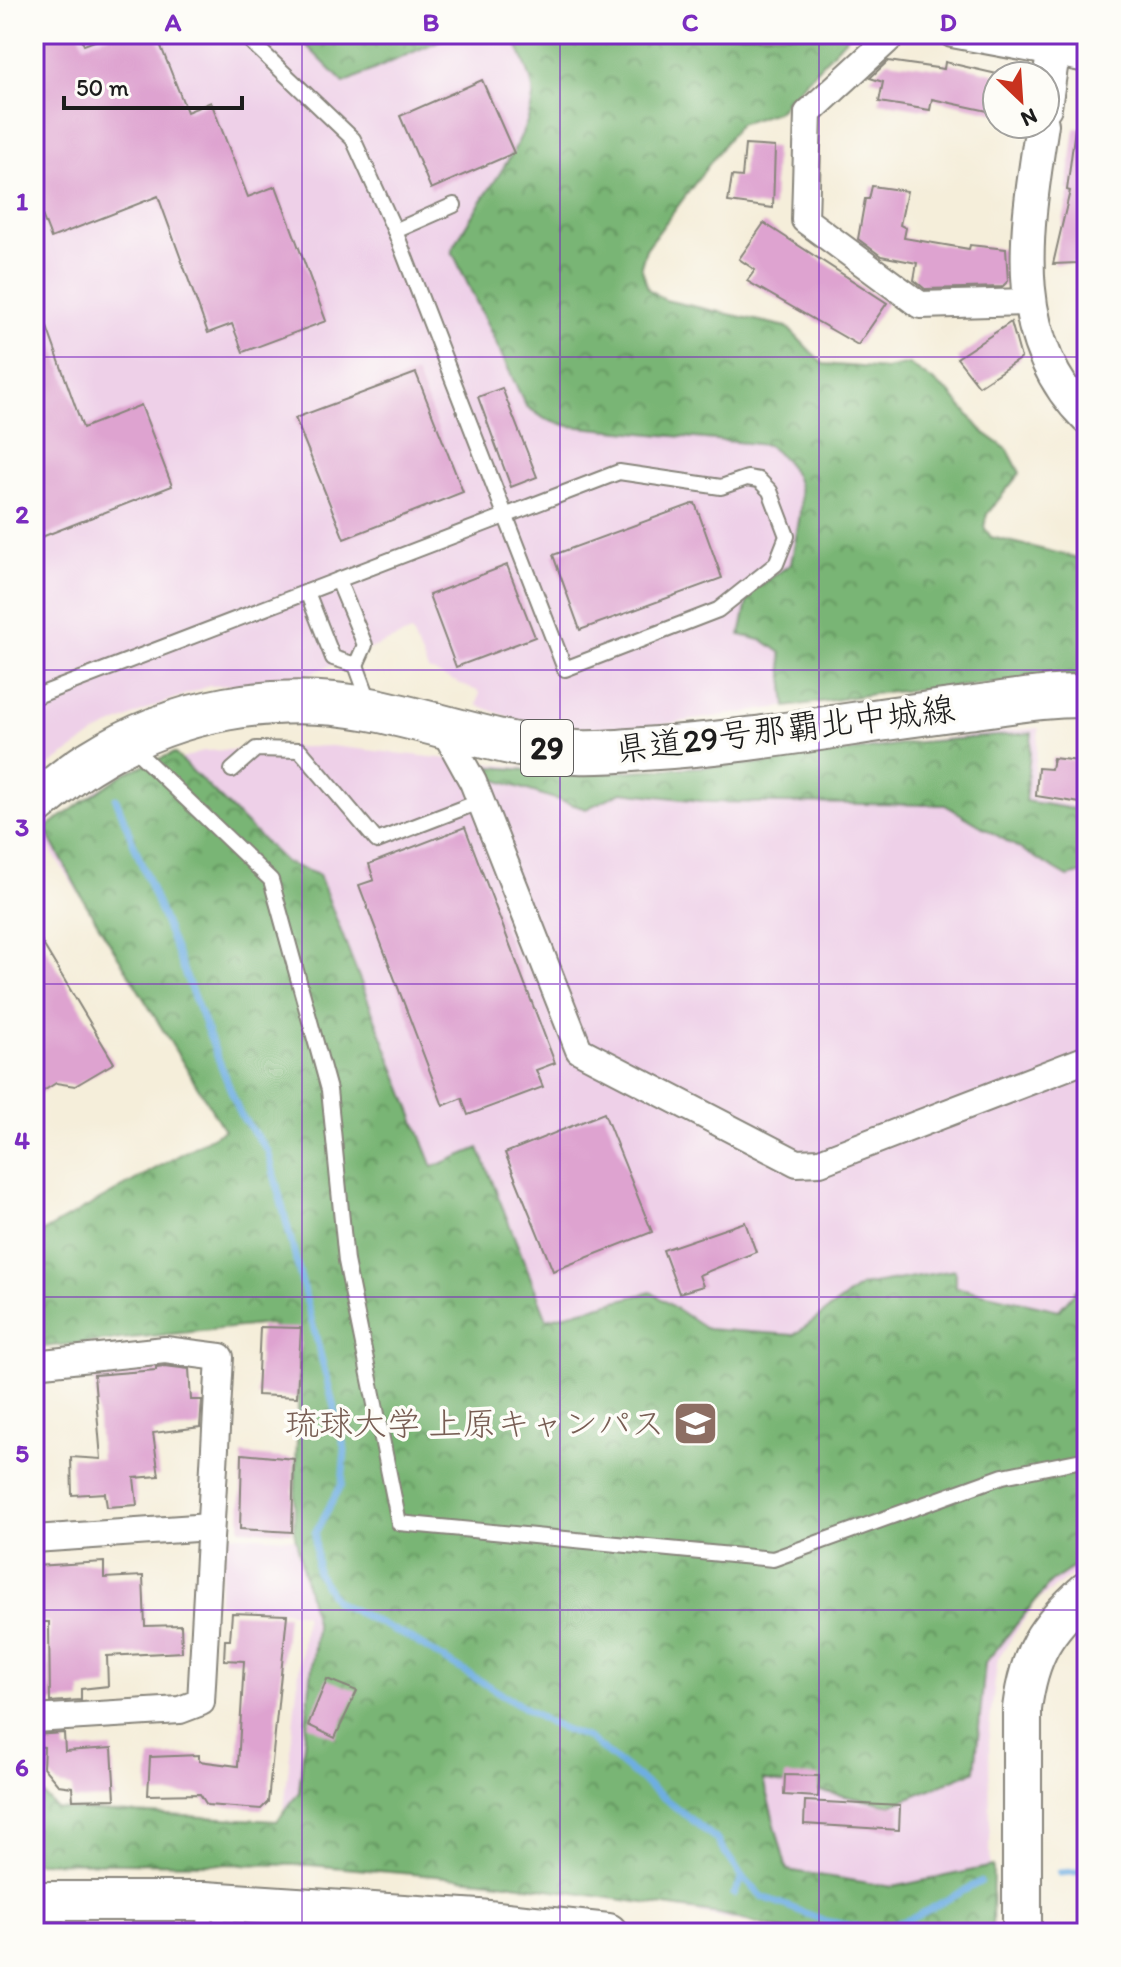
<svg xmlns="http://www.w3.org/2000/svg" width="1121" height="1967" font-family="Itim,'Klee One',sans-serif">
<style>
.built{fill:#eed0e8}
.forest{fill:url(#forest-crowns);stroke:#4a6848;stroke-width:2}
.lines{fill:none;stroke-linecap:round;stroke-linejoin:round}
.stream{stroke:#6eaee2;stroke-width:7}
.building{fill:#dea3d0}
.service-casing{stroke:#88857b;stroke-width:18}
.minor-casing{stroke:#88857b;stroke-width:30}
.tertiary-casing{stroke:#88857b;stroke-width:36}
.secondary-casing{stroke:#88857b;stroke-width:42}
.primary-casing{stroke:#88857b;stroke-width:46}
.service{stroke:#fff;stroke-width:14}
.minor{stroke:#fff;stroke-width:26}
.tertiary{stroke:#fff;stroke-width:32}
.secondary{stroke:#fff;stroke-width:38}
.primary{stroke:#fff;stroke-width:42}
.grid{fill:none;stroke:#7b2cbf;stroke-width:2;stroke-opacity:0.55}
.labels{text-anchor:middle;dominant-baseline:central;stroke-width:7;stroke-linejoin:round;paint-order:stroke}
.shield{fill:#fdfcf7;stroke:#605f5e;stroke-width:2}
.shield-label{font-size:32px;font-weight:bold;fill:#1c1c1c}
.street-label{font-size:34px;fill:#1c1c1c;stroke:#fdfcf7}
.education-label{font-size:34px;fill:#785e54;stroke:#fdfcf7;text-anchor:end}
.neatline{fill:none;stroke:#7b2cbf;stroke-width:3}
.grid-label{font-size:26px;text-anchor:middle;font-weight:bold;fill:#7b2cbf}
</style>
<defs>
<pattern id="forest-crowns" width="20" height="18" patternUnits="userSpaceOnUse" patternTransform="scale(2)"><rect width="20" height="18" fill="#79b574"/><path d="M2 6a3 3 0 1 1 6 0M12 15a3 3 0 1 1 6 0" fill="none" stroke="#62925e"/></pattern>
</defs>
<rect width="100%" height="100%" fill="#fdfcf7"/>
<filter id="ink" filterUnits="userSpaceOnUse"><feTurbulence type="fractalNoise" baseFrequency=".0125" numOctaves="2"/><feDisplacementMap in="SourceGraphic" scale="16" xChannelSelector="R" yChannelSelector="G"/><feConvolveMatrix kernelMatrix="1 2 1 2 8 2 1 2 1" color-interpolation-filters="sRGB"/></filter>
<filter id="wash" filterUnits="userSpaceOnUse"><feTurbulence type="fractalNoise" baseFrequency=".006" numOctaves="4" result="noise"/><feDisplacementMap in="SourceGraphic" scale="32" xChannelSelector="R" yChannelSelector="G"/><feGaussianBlur stdDeviation="1.8" result="paint"/><feColorMatrix in="noise" values="0 0 0 0 0 0 0 0 0 0 0 0 0 0 0 0 0 1.4 0 .05"/><feComposite in="paint" operator="in"/></filter>
<g filter="url(#wash)">
<rect width="100%" height="100%" fill="#f5eeda"/>
<!-- built -->
<g class="built">
<polygon points="34,34 814,34 654,207 622,273 966,528 1087,663 638,728 540,729 477,705 480,692 428,670 411,632 290,682 209,686 152,707 96,733 34,776"/>
<polygon points="1039,728 1032,797 1087,808 1087,1563 1037,1601 998,1658 989,1731 991,1933 796,1933 572,1887 279,1857 305,1614 218,1603 226,1534 303,1539 304,1313 237,1136 43,839 97,789 204,751 331,746 548,770 654,769"/>
</g>
<!-- forest -->
<g class="forest">
<polygon points="295,34 454,34 344,83"/>
<path d="M 497,34 L 850,34 L 777,112 L 739,124 L 646,249 L 641,266 L 648,289 L 665,300 L 787,327 L 823,364 L 886,369 L 909,364 L 951,394 L 983,432 L 1008,450 L 1020,473 L 987,514 L 984,527 L 991,537 L 1087,560 L 1087,676 L 880,693 L 786,707 L 781,653 L 764,641 L 740,635 L 749,593 L 791,564 C 799,515 816,478 767,445 L 569,426 L 545,419 L 526,406 L 452,251 C 474,203 527,149 533,97 C 535,81 520,54 515,38 Z"/>
<polygon points="1032,733 1025,801 1087,811 1087,872 1068,877 945,805 709,802 622,792 586,809 490,778 491,767 578,774 771,763 908,743"/>
<polygon points="174,753 286,863 319,875 433,1167 479,1148 547,1319 651,1292 707,1329 794,1335 861,1286 955,1270 955,1287 1059,1310 1087,1278 1087,1558 1050,1583 985,1663 975,1771 891,1805 763,1780 787,1870 893,1887 993,1866 992,1933 795,1933 720,1914 492,1881 310,1865 34,1862 34,1785 57,1809 277,1821 299,1792 316,1627 294,1531 300,1348 270,1324 34,1348 34,1237 224,1130 83,899 45,828 125,773"/>
</g>
<g class="lines">
<!-- stream -->
<g class="stream">
<polyline points="116,799 240,1114 268,1151 345,1450 342,1484 315,1533 317,1572 336,1602 408,1637 551,1724 588,1738 716,1839 743,1878 763,1897 826,1921 875,1930 913,1918 980,1882"/>
<polyline points="1060,1873 1087,1871"/>
<polyline points="734,1894 743,1878"/>
</g>
</g>
<g id="blocks">
<!-- building -->
<g class="building">
<polygon points="34,34 79,34 84,45 113,34 156,34 187,112 211,102 248,197 276,186 326,321 243,352 232,324 208,333 158,196 51,238 34,194"/>
<polygon points="888,61 944,69 945,62 997,74 997,113 932,99 930,110 879,102 883,82 870,78"/>
<polygon points="482,80 514,153 431,189 400,116"/>
<polygon points="1075,128 1087,129 1087,238 1078,263 1053,264 1070,191 1067,190"/>
<polygon points="745,145 775,147 773,208 728,202 732,176 742,177"/>
<polygon points="872,186 907,191 900,225 906,228 904,238 969,249 970,245 1006,249 1008,281 1002,287 925,289 914,280 917,263 881,256 858,239 865,199 869,199"/>
<polygon points="764,223 887,303 858,345 747,281 755,270 739,259"/>
<polygon points="37,299 83,428 141,405 172,486 34,540"/>
<polygon points="1011,322 1021,358 979,386 957,358"/>
<polygon points="416,373 463,492 344,539 295,418"/>
<polygon points="502,388 537,477 511,487 478,397"/>
<polygon points="695,503 722,578 580,630 553,555"/>
<polygon points="507,565 535,637 456,667 429,595"/>
<polygon points="1053,758 1087,762 1087,804 1036,796 1038,768 1051,769"/>
<polygon points="465,827 555,1063 536,1070 543,1087 468,1115 462,1098 443,1106 359,885 374,880 369,864"/>
<polygon points="34,929 114,1063 75,1086 56,1083 34,1097"/>
<polygon points="604,1113 652,1232 553,1271 505,1153"/>
<polygon points="745,1222 756,1252 699,1275 703,1286 679,1293 663,1250"/>
<polygon points="260,1327 301,1328 297,1397 257,1395"/>
<polygon points="165,1366 189,1369 191,1400 202,1400 200,1427 153,1433 159,1476 134,1478 137,1505 107,1507 105,1493 72,1495 71,1457 101,1459 94,1375 156,1370 156,1367"/>
<polygon points="242,1454 294,1459 292,1532 240,1529"/>
<polygon points="104,1562 104,1578 143,1576 145,1626 181,1625 182,1652 107,1656 108,1686 81,1689 81,1700 50,1702 49,1622 34,1622 34,1566"/>
<polygon points="232,1613 287,1615 268,1802 261,1809 207,1805 200,1794 148,1795 150,1757 199,1755 199,1761 238,1766 244,1661 224,1660 225,1640 230,1640"/>
<polygon points="327,1679 357,1691 335,1738 308,1725"/>
<polygon points="64,1733 65,1751 112,1748 115,1799 73,1800 72,1787 58,1785 43,1767 44,1747 34,1746 34,1735"/>
<polygon points="785,1775 819,1776 818,1797 784,1795"/>
<polygon points="805,1801 900,1806 899,1830 804,1824"/>
</g>
</g>
</g>
<g filter="url(#ink)">
<use href="#blocks" fill-opacity="0" stroke="#88857b" stroke-width="2"/>
<g class="lines">
<defs>
<g id="service">
<polyline points="243,34 353,139 395,231 454,205"/>
<polyline points="338,580 365,645 356,665"/>
<polyline points="307,592 333,658 356,665 370,703"/>
<polyline points="34,697 619,472 721,487 747,478 759,480 770,491 787,536 776,564 718,610 565,669 395,231"/>
<polyline points="129,744 271,880 329,1090 346,1261 399,1523 773,1559 1003,1476 1087,1459"/>
<polyline points="232,770 256,749 300,750 377,841 481,801"/>
<polyline points="204,1933 205,1902"/>
</g>
<g id="minor">
<polyline points="894,34 808,113 805,220 920,305 1028,302"/>
<polyline points="952,34 1087,59"/>
<polyline points="442,726 473,782 579,1050 797,1163 820,1162 1087,1059"/>
<polyline points="34,1364 165,1350 220,1357 201,1702 180,1710 34,1719"/>
<polyline points="34,1539 210,1527"/>
</g>
<g id="tertiary">
<polyline points="1045,107 1056,34"/>
<path d="M 1042,124 C 1027,226 1005,336 1087,418"/>
</g>
<g id="secondary">
<polyline points="34,1901 205,1901 479,1919 608,1933"/>
<path d="M 1022,1933 L 1022,1709 C 1029,1654 1045,1628 1087,1591"/>
</g>
<path id="primary" d="M 34,805 C 53,790 71,773 92,761 C 174,709 275,691 370,709 C 439,722 507,749 577,752 C 599,753 621,751 643,749 C 751,743 859,721 967,708 C 1006,703 1047,695 1087,696"/>
</defs>
<!-- service casing -->
<use href="#service" class="service-casing"/>
<!-- minor casing -->
<use href="#minor" class="minor-casing"/>
<!-- tertiary casing -->
<use href="#tertiary" class="tertiary-casing"/>
<!-- secondary casing -->
<use href="#secondary" class="secondary-casing"/>
<!-- primary casing -->
<use href="#primary" class="primary-casing"/>
<!-- service -->
<use href="#service" class="service"/>
<!-- minor -->
<use href="#minor" class="minor"/>
<!-- tertiary -->
<use href="#tertiary" class="tertiary"/>
<!-- secondary -->
<use href="#secondary" class="secondary"/>
<!-- primary -->
<use href="#primary" class="primary"/>
</g>
</g>
<!-- grid -->
<path class="grid" d="M 302,34 L 302,1933M 560,34 L 560,1933M 819,34 L 819,1933M 34,357 L 1087,357M 34,670 L 1087,670M 34,984 L 1087,984M 34,1297 L 1087,1297M 34,1610 L 1087,1610"/>
<!-- icons -->
<defs>
<symbol id="university-square" viewBox="-11 -11 22 22"><rect x="-9" y="-9" width="18" height="18" rx="4" fill="#8d6e63" stroke="#fdfcf7"/><path d="M0-5L7-2L0 1L-7-2ZM-4 1L0 2.5L4 1V4Q0 6-4 4Z" fill="#fff"/></symbol>
</defs>
<g fill-rule="evenodd">
<use href="#university-square" x="670" y="1398" width="51" height="51"/>
</g>
<g class="labels">
<!-- shield labels -->
<rect class="shield" x="521" y="720" width="52" height="56" rx="6"/>
<g class="shield-label">
<text x="547" y="748">29</text>
</g>
<!-- street labels -->
<g class="street-label">
<text transform="translate(785 729) rotate(-7)">県道29号那覇北中城線</text>
</g>
<!-- education labels -->
<g class="education-label">
<text x="665" y="1423">琉球大学 上原キャンパス</text>
</g>
</g>
<!-- margin -->
<rect width="1121" height="1967" fill="none" stroke="#fdfcf7" stroke-width="88"/>
<!-- north arrow -->
<g transform="translate(1021 100) rotate(155)"><circle r="38" fill="#fdfcf7" stroke="#a3a29f" stroke-width="2"/>
<path d="M0-6L14 30L0 20L-14 30Z" fill="#c8321e"/>
<text y="-12" font-size="22" font-weight="bold" text-anchor="middle" fill="#1c1c1c">N</text>
</g>
<!-- scale -->
<path d="M64 96v12h178v-12" fill="none" stroke="#1c1c1c" stroke-width="4"/>
<text x="76" y="96" font-size="24" fill="#1c1c1c" stroke="#fdfcf7" stroke-width="6" paint-order="stroke">50 m</text>
<rect x="44" y="44" width="1033" height="1879" class="neatline"/>
<g class="grid-label">
<text x="173" y="31">A</text>
<text x="431" y="31">B</text>
<text x="690" y="31">C</text>
<text x="948" y="31">D</text>
<text x="22" y="210">1</text>
<text x="22" y="523">2</text>
<text x="22" y="836">3</text>
<text x="22" y="1149">4</text>
<text x="22" y="1462">5</text>
<text x="22" y="1776">6</text>
</g>
</svg>
